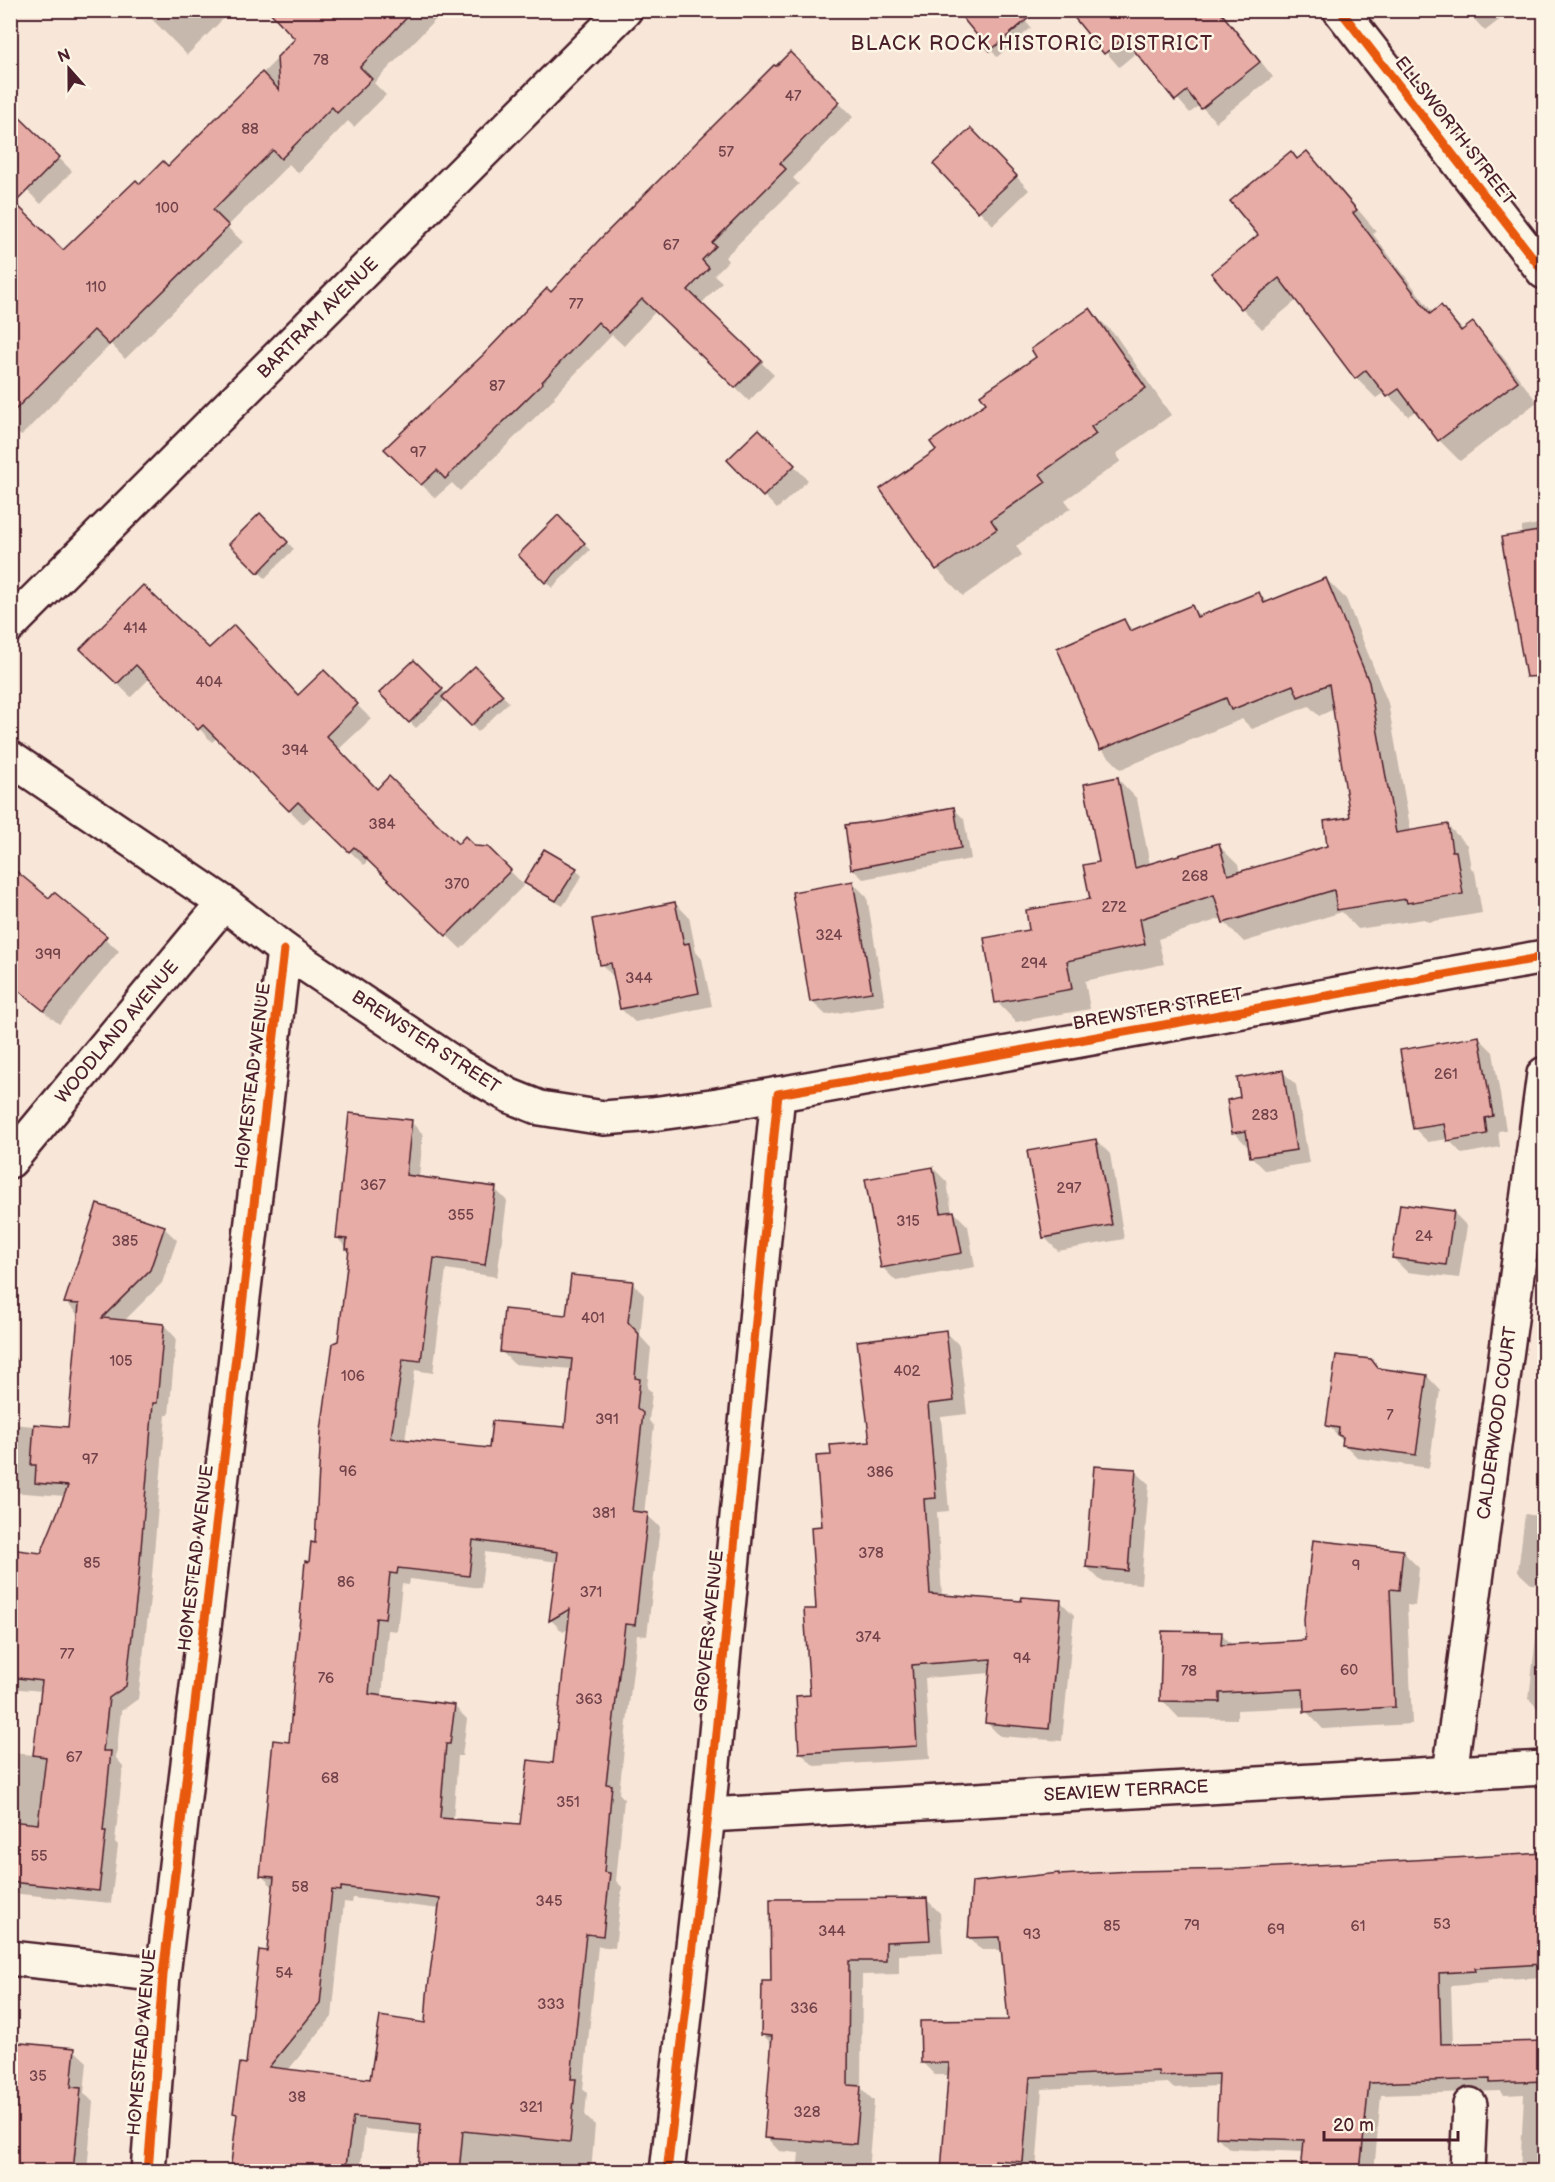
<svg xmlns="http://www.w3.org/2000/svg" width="1555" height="2182" font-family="'Balsamiq Sans',sans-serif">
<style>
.shadow{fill:#0003;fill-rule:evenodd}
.building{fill:#e7aca5;stroke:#4a1f2b;stroke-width:1.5;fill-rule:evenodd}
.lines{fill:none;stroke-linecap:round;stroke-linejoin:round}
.minor-casing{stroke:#4a1f2b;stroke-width:38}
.minor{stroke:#fcf5e5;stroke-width:33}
.cycleway-casing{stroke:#fcf5e5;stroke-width:13}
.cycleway{stroke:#e8590c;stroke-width:9}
.labels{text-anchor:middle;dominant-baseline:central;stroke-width:5;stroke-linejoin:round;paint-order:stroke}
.number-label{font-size:15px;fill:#71424a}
.street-label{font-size:18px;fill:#4a1f2b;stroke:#fcf5e5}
.neighbourhood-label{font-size:20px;letter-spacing:1.5px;fill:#4a1f2b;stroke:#fcf5e5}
</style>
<rect width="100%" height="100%" fill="#f8e6d8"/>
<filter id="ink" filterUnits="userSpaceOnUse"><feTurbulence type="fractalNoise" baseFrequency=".0167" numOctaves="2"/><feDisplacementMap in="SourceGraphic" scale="12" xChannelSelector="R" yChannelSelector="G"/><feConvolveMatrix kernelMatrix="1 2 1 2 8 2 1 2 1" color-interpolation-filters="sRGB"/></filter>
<g filter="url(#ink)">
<!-- shadow -->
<g class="shadow">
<polygon points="153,10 232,10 187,55 148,15"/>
<polygon points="276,10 451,10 443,18 440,15 374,83 386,95 354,127 348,121 298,173 289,164 227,227 243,242 125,359 111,344 21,436 10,426 10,240 63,252 140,186 168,168 297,39"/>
<polygon points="1016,10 1031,28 997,57 963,16"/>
<polygon points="1070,10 1220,10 1273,77 1216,122 1200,105 1190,113 1137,52 1119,67"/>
<polygon points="1466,10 1512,10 1485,31"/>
<polygon points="790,54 853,117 793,178 799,184 725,257 728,261 714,275 722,282 701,304 774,375 749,401 656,311 624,346 612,335 554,396 555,398 460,491 452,483 435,498 386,449 551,294"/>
<polygon points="25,124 72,171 41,204 10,174"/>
<polygon points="985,143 1029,190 993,225 935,164"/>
<polygon points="1307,153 1327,173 1376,231 1373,234 1433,313 1441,307 1464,331 1472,324 1493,344 1537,402 1460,461 1439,440 1417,410 1408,416 1385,392 1376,398 1356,378 1297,300 1262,329 1242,308 1213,273 1260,235 1298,161"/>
<polygon points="1090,310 1116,336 1171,415 1116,454 1121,461 1065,500 1071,508 1016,546 1022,555 963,596 937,569 882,489 939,451"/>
<polygon points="759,431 808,480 777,509 729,460"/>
<polygon points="260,516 294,549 265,578 231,544"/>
<polygon points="558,517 590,550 552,588 520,555"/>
<polygon points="1544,523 1544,679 1524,658 1522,527"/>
<polygon points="1326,579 1346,599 1388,703 1411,832 1448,826 1467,845 1471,868 1475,872 1482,913 1428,922 1424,919 1358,929 1342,912 1244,942 1224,922 1223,918 1158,939 1164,964 1085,981 1090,1009 1016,1022 997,1002 1031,931 1091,900 1118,779 1137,799 1150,865 1218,845 1238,865 1240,873 1329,847 1352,818 1334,709 1319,716 1309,706 1252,729 1242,719 1121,769 1101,749 1124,621 1134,631 1191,607 1201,617 1258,593 1268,603"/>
<polygon points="82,649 209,650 299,697 324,672 371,719 338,750 377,791 458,846 487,848 524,885 461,949 368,860 364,865 313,815 303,824 218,737 212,742 151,677 131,697"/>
<polygon points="414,662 447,695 475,668 509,702 478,732 446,699 416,728 381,693"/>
<polygon points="953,808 964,819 971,859 863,879 852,868 884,821"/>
<polygon points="576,869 582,876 563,906 532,889 526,882"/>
<polygon points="853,883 867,897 885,1005 826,1015 812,1002 794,893"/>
<polygon points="54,894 119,951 59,1024 10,984 49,900"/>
<polygon points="675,903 689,917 696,952 702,959 712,1006 635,1022 621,1009 615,978 601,964"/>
<polygon points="1479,1038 1493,1052 1506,1130 1498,1131 1500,1147 1462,1154 1448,1139 1428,1142 1414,1128"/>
<polygon points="1283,1072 1296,1085 1309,1163 1265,1170 1251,1156 1250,1145 1247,1146 1234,1132 1242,1098"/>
<path d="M 411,1122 L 423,1134 L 419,1178 L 495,1189 L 507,1201 L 497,1277 L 446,1269 L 433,1373 L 415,1370 L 405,1441 L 490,1450 L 566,1429 L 572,1369 L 514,1364 L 501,1351 L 632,1283 L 644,1295 L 640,1336 L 651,1348 L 647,1388 L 652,1392 L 649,1421 L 654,1426 L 644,1514 L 647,1515 L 660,1527 L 647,1636 L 637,1635 L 619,1793 L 624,1799 L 616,1881 L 622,1887 L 615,1948 L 598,1946 L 583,2089 L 587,2093 L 585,2116 L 595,2125 L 591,2172 L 419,2172 L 422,2135 L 365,2129 L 360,2172 L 231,2172 L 238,2116 L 235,2113 L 248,2065 L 268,1953 L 274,1888 L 261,1875 L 291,1743 L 310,1563 L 316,1544 L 350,1251 L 337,1238 ZM 485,1552 L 558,1562 L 551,1620 L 563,1632 L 570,1628 L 555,1765 L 522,1826 L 453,1821 L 458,1756 L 462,1756 L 467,1719 L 454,1706 L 382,1697 L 388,1630 L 397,1631 L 402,1584 L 409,1585 L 410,1579 L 481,1588 ZM 578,1606 L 564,1614 L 564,1611 ZM 353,1898 L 440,1909 L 427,2025 L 371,2081 L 288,2070 L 332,2017 L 344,1902 L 352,1903 Z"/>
<polygon points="1096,1140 1110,1154 1124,1239 1058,1251 1044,1237"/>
<polygon points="933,1168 947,1182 952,1213 954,1212 968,1226 975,1267 896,1281 882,1267"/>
<polygon points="1453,1212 1467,1226 1459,1278 1407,1272 1393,1258"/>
<polygon points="164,1228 177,1240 162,1283 123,1322 164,1325 176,1338 169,1415 166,1415 150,1598 138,1699 121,1711 116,1758 123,1766 115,1842 118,1845 111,1903 10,1893 10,1753 35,1755 42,1691 10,1688 10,1551 42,1554 65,1496 10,1492 10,1352 18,1360 11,1424 69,1429 78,1315 66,1302"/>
<polygon points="946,1332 959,1345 967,1414 941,1417 949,1511 937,1512 942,1596 1023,1602 1060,1601 1074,1615 1062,1741 1000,1736 987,1723 991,1673 925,1678 930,1759 814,1766 801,1753 812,1696 823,1528 832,1457 872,1443"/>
<polygon points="1380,1370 1427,1376 1440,1390 1429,1468 1358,1458 1344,1444 1345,1439 1341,1439 1328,1425"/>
<polygon points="1135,1471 1149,1484 1141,1584 1101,1581 1087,1567"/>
<polygon points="1525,1514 1544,1517 1544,1608 1540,1603 1542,1585 1531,1584 1518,1572"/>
<polygon points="1402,1551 1419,1568 1415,1606 1407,1605 1412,1724 1323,1729 1306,1711 1306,1707 1237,1710 1237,1719 1179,1718 1162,1700 1221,1633 1233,1646 1307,1641"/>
<polygon points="1538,1619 1544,1620 1544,1712 1541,1712 1529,1699"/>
<polygon points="1544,1853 1544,1977 1487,1980 1488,1983 1451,1986 1453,2046 1544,2044 1544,2172 1520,2172 1524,2094 1504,2095 1500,2091 1381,2095 1374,2172 1303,2172 1305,2152 1230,2149 1217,2137 1220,2086 1173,2088 1168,2083 1042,2089 1036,2172 943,2172 949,2075 935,2075 922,2062 1010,2021 1003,1950 982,1950 969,1938 1060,1877 1241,1871"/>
<polygon points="926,1899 940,1913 943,1953 899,1955 899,1974 862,1975 861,2088 874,2101 868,2172 797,2172 799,2153 779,2151 766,2137 773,2045 763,2035 773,1982"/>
<polygon points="74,2050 87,2062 84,2093 93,2102 87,2172 10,2172"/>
</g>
<!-- building -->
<g class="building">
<polygon points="268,10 414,10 360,67 372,79 337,113 332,107 281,159 273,150 213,210 229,226 109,345 94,330 10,415 10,108 60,157 15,203 63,250 136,180 140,184 163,161 168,166 262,72 279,90 277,57 295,39"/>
<polygon points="956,10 1038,10 990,51"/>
<polygon points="1068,10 1219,10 1260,62 1201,109 1187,91 1175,101 1124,38 1104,54"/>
<polygon points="790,52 840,102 780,163 786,169 712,243 716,246 702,260 709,268 688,290 762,361 735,388 642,299 609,333 598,322 542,382 543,383 445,479 437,470 421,485 384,449 483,355 547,288 551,292 600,239 774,65 776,66"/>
<polygon points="971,128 1017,176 978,212 933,164"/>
<polygon points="1291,151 1297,159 1307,151 1357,210 1353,213 1430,314 1441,305 1461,331 1473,322 1518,381 1438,441 1399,389 1387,397 1366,370 1355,379 1279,278 1241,309 1211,273 1258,235 1230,201"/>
<polygon points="1090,308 1146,388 1091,427 1096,434 1040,474 1046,482 991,520 997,529 936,570 880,489 936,450 930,442 986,403 980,395 1036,357 1031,349"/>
<polygon points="759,429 795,465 763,497 727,460"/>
<polygon points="260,513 288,542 258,573 229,544"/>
<polygon points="558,515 585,543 545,583 518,555"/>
<polygon points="1545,530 1545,676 1526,677 1501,537"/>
<polygon points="1326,578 1369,682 1396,833 1448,824 1452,851 1456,851 1463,894 1407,903 1406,899 1337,910 1334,890 1223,923 1214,895 1140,919 1145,944 1067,961 1072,989 995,1003 984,938 1029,930 1026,910 1090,899 1083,865 1099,862 1084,784 1118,777 1135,868 1219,843 1228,875 1327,846 1324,821 1350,817 1329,684 1298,697 1293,685 1231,710 1226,698 1100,750 1057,648 1124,619 1130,631 1192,605 1197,617 1259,592 1264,603"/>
<polygon points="143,585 209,648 234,625 298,695 324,670 358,704 326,736 377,789 389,776 458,844 465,836 475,846 488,847 511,870 446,936 354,847 349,852 298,802 289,811 203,725 198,730 136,665 117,684 80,649"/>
<polygon points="414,660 443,689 409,723 379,693"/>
<polygon points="475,666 503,695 471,726 442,697"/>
<polygon points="954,807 961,848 851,869 845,825 884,820"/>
<polygon points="544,849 577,868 556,901 524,883"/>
<polygon points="10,866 49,898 54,892 107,936 44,1011 10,984"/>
<polygon points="853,881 872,992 810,1002 792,892"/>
<polygon points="675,902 684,944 689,943 699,993 620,1009 611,963 600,965 592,919"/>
<polygon points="1479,1036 1493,1116 1485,1118 1487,1134 1447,1141 1444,1124 1413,1129 1400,1050"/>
<polygon points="1283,1070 1296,1150 1250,1157 1246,1131 1232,1133 1227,1100 1240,1097 1237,1078"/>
<path d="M 349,1113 L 412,1120 L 406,1175 L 496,1187 L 485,1265 L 434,1258 L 421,1361 L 403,1359 L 391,1438 L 489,1448 L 492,1421 L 565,1427 L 572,1359 L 500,1352 L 504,1309 L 566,1315 L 571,1275 L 633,1281 L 628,1322 L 639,1334 L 635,1378 L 640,1379 L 637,1408 L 643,1413 L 632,1511 L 648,1513 L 635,1625 L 625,1624 L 606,1784 L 612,1785 L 604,1872 L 610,1873 L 603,1936 L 586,1934 L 571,2079 L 576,2079 L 570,2142 L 463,2131 L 459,2172 L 417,2172 L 421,2124 L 353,2117 L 345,2172 L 230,2172 L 237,2114 L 233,2113 L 240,2063 L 246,2064 L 259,1950 L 267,1951 L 274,1877 L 260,1876 L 273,1740 L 289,1742 L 305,1561 L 309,1562 L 311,1542 L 315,1543 L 321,1431 L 333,1343 L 338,1341 L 349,1249 L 346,1249 L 347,1239 L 336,1238 ZM 473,1540 L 558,1552 L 549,1621 L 570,1609 L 553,1763 L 528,1760 L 520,1824 L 440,1818 L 446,1744 L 450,1744 L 455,1705 L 369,1694 L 376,1618 L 385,1619 L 390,1573 L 397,1574 L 398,1568 L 469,1576 ZM 341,1887 L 440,1899 L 427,1995 L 425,2023 L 380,2016 L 370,2079 L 269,2067 L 320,2004 L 332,1890 L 341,1891 Z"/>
<polygon points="1096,1139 1112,1225 1043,1238 1027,1151"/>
<polygon points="933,1167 941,1213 954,1211 962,1253 881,1268 865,1179"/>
<polygon points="97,1204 165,1226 150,1270 102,1318 164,1324 157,1403 153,1403 138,1585 126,1686 109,1698 103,1751 111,1751 103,1831 106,1831 99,1891 10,1882 10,1821 38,1824 46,1757 33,1755 42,1681 10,1677 10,1549 41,1553 68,1486 35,1483 36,1465 31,1465 34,1424 68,1427 79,1304 64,1303"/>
<polygon points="1400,1204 1454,1211 1446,1265 1392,1258"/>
<polygon points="946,1330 954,1401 928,1404 936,1498 924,1499 930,1594 1021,1601 1022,1597 1061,1600 1049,1729 985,1723 991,1659 912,1665 917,1746 799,1753 796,1696 810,1695 804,1609 816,1609 811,1527 822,1526 816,1456 831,1455 830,1445 870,1442 857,1341"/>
<polygon points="1336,1355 1371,1359 1378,1368 1427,1375 1416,1455 1342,1445 1343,1437 1338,1435 1339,1428 1326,1426"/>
<polygon points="1094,1466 1136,1469 1128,1571 1086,1567"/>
<polygon points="1313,1540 1403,1550 1399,1590 1390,1589 1395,1707 1304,1712 1303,1689 1220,1693 1220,1702 1160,1701 1162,1631 1222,1632 1221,1645 1305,1640 1304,1619"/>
<polygon points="1545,1853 1545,1964 1475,1968 1476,1971 1439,1973 1441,2044 1545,2041 1545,2081 1490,2083 1490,2079 1369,2083 1360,2172 1301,2172 1304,2140 1216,2137 1219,2074 1159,2076 1158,2071 1030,2077 1023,2162 995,2160 995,2172 941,2172 949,2063 921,2063 920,2021 1008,2020 1000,1937 968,1938 972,1882 1059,1873 1059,1875 1132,1871 1240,1869"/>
<polygon points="927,1898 930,1940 886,1942 886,1961 849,1961 848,2085 861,2086 856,2144 764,2138 772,2036 761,2035 762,1981 771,1981 770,1899"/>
<polygon points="10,2042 75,2048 71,2087 81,2088 73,2172 10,2172"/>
</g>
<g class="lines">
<defs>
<g id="minor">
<polyline points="1340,10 1544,272"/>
<polyline points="10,625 625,10"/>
<polyline points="10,758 224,903 284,950 459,1067 510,1096 540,1108 604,1118 652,1114 718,1105 1544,957"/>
<polyline points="10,1161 224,903"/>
<polyline points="1450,1773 1544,1074"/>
<polyline points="708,1815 1544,1768"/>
<polyline points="10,1958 163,1975"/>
<polyline points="148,2172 163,1975 284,950"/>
<polyline points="667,2172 708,1815 778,1094"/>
<polyline points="1467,2172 1470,2105"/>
</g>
</defs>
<!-- minor casing -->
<use href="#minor" class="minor-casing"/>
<!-- minor -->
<use href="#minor" class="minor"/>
<defs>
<g id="cycleway">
<polyline points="1340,10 1544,272"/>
<polyline points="148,2172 163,1975 284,950"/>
<polyline points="667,2172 708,1815 778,1094 1544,957"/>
</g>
</defs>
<!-- cycleway casing -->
<use href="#cycleway" class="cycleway-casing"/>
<!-- cycleway -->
<use href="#cycleway" class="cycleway"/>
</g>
</g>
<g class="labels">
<!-- number labels -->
<g class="number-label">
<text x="321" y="60">78</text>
<text x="793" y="96">47</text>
<text x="250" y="129">88</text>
<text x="726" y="152">57</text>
<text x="167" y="208">100</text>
<text x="671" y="245">67</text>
<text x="96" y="287">110</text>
<text x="576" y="304">77</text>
<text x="497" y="386">87</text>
<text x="418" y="452">97</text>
<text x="135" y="628">414</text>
<text x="209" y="682">404</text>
<text x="295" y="750">394</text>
<text x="382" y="824">384</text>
<text x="1195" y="876">268</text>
<text x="457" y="884">370</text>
<text x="1114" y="907">272</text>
<text x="829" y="935">324</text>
<text x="48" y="954">399</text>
<text x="1034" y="963">294</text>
<text x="639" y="978">344</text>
<text x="1446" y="1074">261</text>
<text x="1265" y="1115">283</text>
<text x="373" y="1185">367</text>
<text x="1069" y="1188">297</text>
<text x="461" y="1215">355</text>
<text x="908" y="1221">315</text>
<text x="1424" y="1236">24</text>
<text x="125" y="1241">385</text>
<text x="593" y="1318">401</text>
<text x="121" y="1361">105</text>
<text x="907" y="1371">402</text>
<text x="353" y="1376">106</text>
<text x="1390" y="1415">7</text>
<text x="607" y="1419">391</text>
<text x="90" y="1459">97</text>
<text x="348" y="1471">96</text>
<text x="880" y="1472">386</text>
<text x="604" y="1513">381</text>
<text x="871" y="1553">378</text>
<text x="92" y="1563">85</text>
<text x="1356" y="1565">9</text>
<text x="346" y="1582">86</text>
<text x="591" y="1592">371</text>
<text x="868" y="1637">374</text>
<text x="67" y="1654">77</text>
<text x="1022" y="1658">94</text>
<text x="1349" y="1670">60</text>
<text x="1189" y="1671">78</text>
<text x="326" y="1678">76</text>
<text x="589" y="1699">363</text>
<text x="74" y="1757">67</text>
<text x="330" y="1778">68</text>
<text x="568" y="1802">351</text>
<text x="39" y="1856">55</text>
<text x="300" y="1887">58</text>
<text x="549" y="1901">345</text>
<text x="1442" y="1924">53</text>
<text x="1192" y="1925">79</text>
<text x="1112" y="1926">85</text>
<text x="1358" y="1926">61</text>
<text x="1276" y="1929">69</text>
<text x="832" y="1931">344</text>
<text x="1032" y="1934">93</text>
<text x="284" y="1973">54</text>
<text x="551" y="2004">333</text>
<text x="804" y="2008">336</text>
<text x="38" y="2076">35</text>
<text x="297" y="2097">38</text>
<text x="531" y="2107">321</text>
<text x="807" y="2112">328</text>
</g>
<!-- street labels -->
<g class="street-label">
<text transform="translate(1455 131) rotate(52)">ELLSWORTH STREET</text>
<text transform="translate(318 318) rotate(-45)">BARTRAM AVENUE</text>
<text transform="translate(1158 1009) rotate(-10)">BREWSTER STREET</text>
<text transform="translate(117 1032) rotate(-50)">WOODLAND AVENUE</text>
<text transform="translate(426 1042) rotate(33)">BREWSTER STREET</text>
<text transform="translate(253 1076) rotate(-83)">HOMESTEAD AVENUE</text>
<text transform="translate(1497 1423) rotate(-82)">CALDERWOOD COURT</text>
<text transform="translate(196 1558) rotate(-83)">HOMESTEAD AVENUE</text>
<text transform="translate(709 1631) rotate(-84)">GROVERS AVENUE</text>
<text transform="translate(1126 1791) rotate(-3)">SEAVIEW TERRACE</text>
<text transform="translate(142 2042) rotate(-85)">HOMESTEAD AVENUE</text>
</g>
<!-- neighbourhood labels -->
<g class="neighbourhood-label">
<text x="1032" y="44">BLACK ROCK HISTORIC DISTRICT</text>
</g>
</g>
<!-- margin -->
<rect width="1555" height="2182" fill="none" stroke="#fcf5e5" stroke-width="36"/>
<rect x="18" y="18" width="1519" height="2146" fill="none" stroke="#4a1f2b" stroke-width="2" filter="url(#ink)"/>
<!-- north arrow -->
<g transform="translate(69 69) rotate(339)" stroke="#fcf5e5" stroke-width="4.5" paint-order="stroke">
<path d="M0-4.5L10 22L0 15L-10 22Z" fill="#4a1f2b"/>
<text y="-9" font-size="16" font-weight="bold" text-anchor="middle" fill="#4a1f2b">N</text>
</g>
<!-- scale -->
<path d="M1324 2131v9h134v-9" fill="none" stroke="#4a1f2b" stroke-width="3"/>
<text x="1333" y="2131" font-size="18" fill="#4a1f2b" stroke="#fcf5e5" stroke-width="4.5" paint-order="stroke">20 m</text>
</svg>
